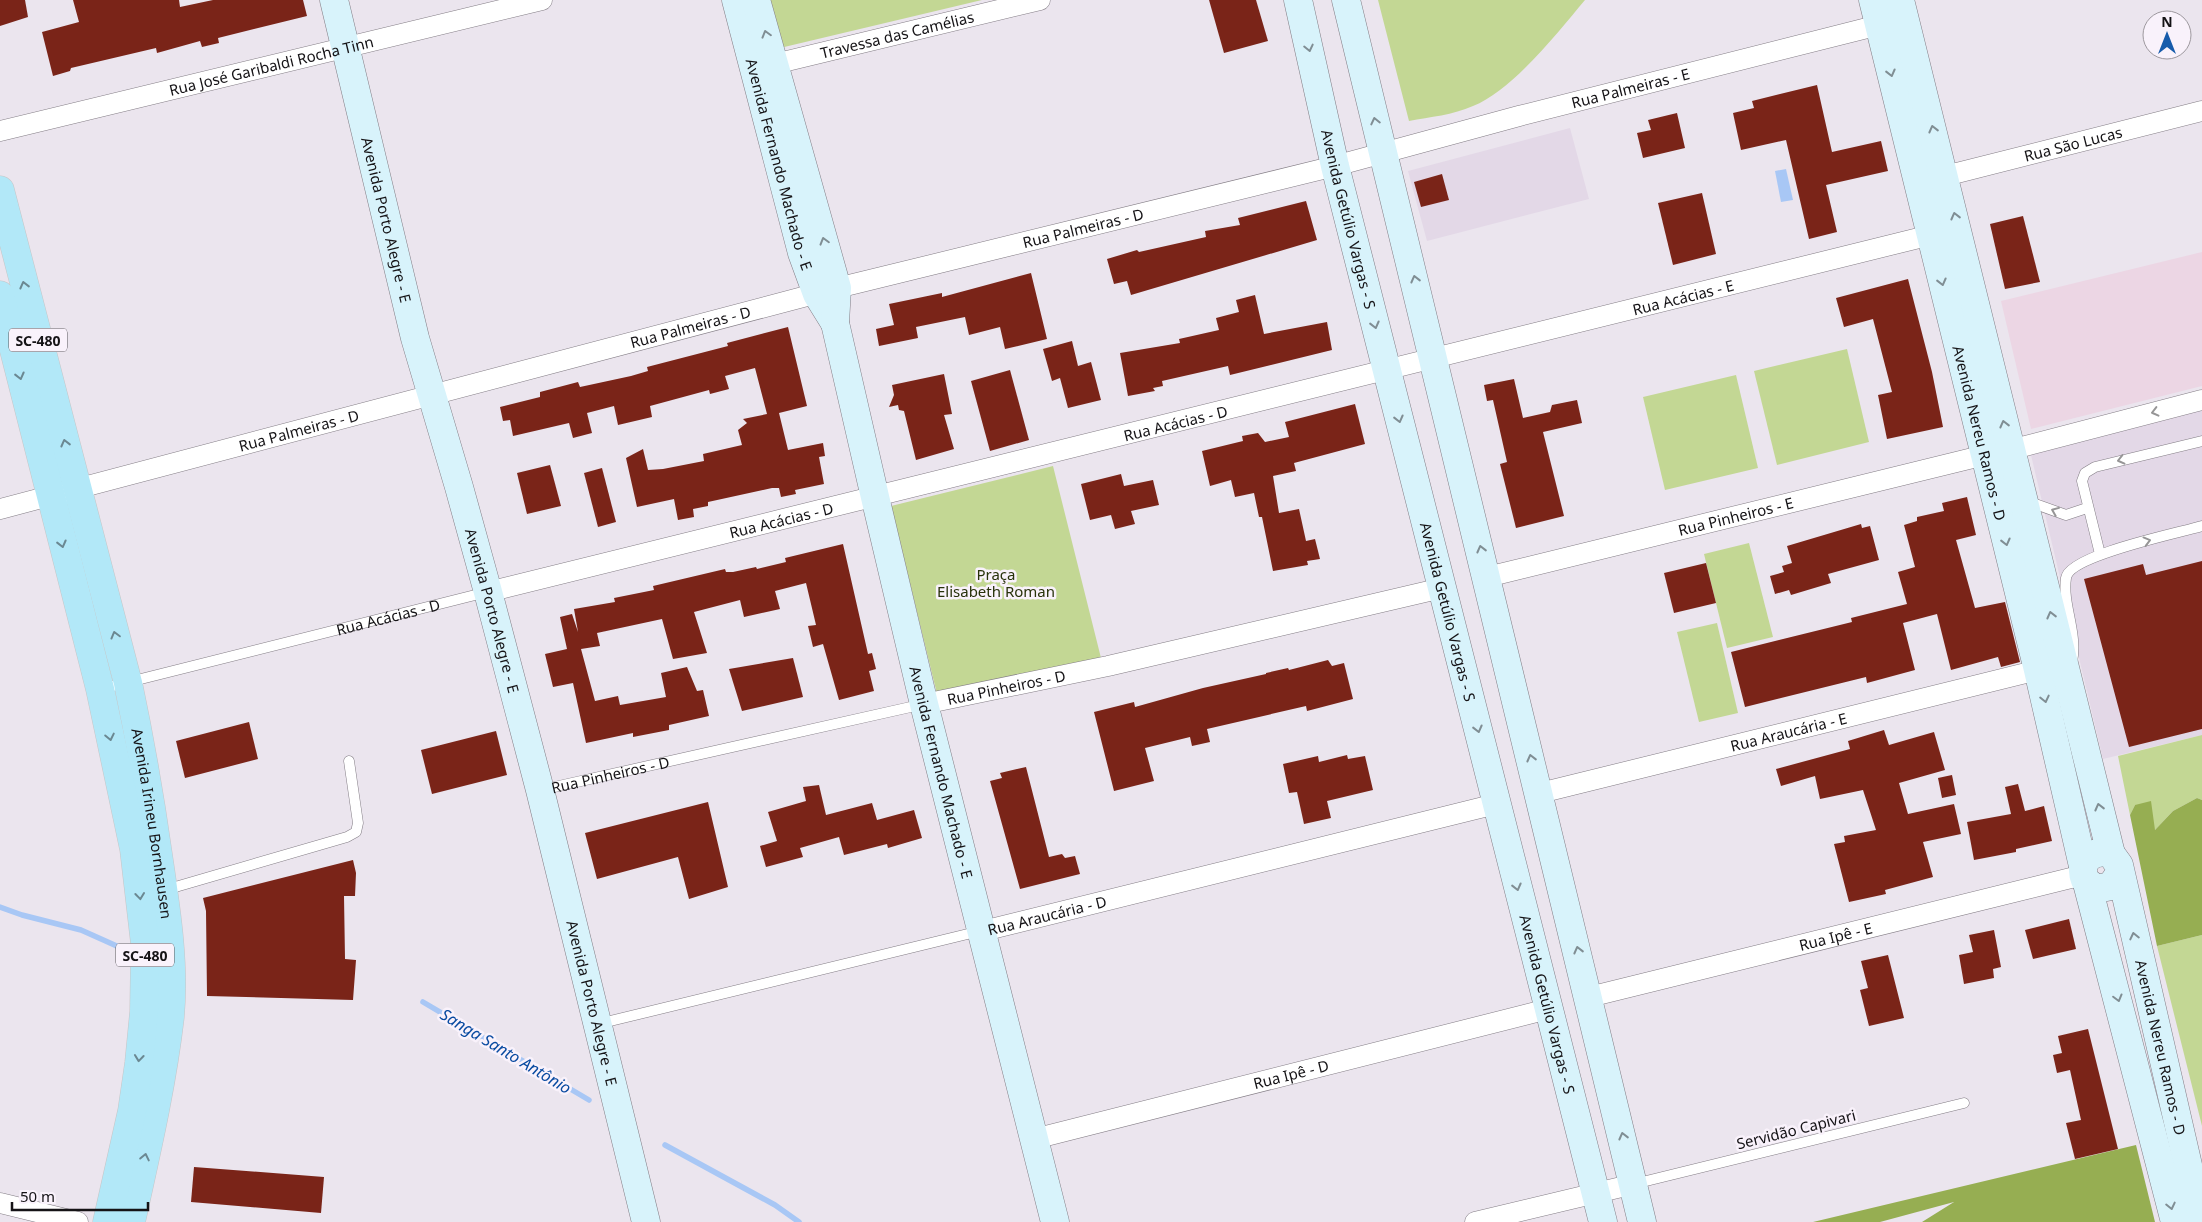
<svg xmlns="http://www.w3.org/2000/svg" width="2202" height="1222" font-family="'Noto Sans',sans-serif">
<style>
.built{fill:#e3d8e7}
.education{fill:#ecd6e4}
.green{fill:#c3d794}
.forest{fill:#96ae52}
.water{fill:#a8c7f5}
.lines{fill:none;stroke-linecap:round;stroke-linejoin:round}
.stream{stroke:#a8c7f5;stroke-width:5.5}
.building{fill:#7a2418}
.lane-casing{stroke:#837d85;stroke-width:11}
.street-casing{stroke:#837d85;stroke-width:21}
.secondary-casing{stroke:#837d85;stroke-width:29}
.primary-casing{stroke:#c7c6c7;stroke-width:29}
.lane{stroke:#fff;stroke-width:10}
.street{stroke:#fff;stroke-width:20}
.secondary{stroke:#d8f3fb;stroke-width:28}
.primary{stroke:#b2e8f8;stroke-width:28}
.oneway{stroke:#808e94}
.oneway2{stroke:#6b8892}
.oneway3{stroke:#969596}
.labels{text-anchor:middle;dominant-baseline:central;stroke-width:5;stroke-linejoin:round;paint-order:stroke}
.shield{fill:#f9f2fb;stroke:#59565b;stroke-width:1}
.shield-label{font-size:14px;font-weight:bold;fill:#151316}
.street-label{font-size:15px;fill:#151316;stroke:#f9f2fb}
.park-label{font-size:15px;fill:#28320a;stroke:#f9f2fb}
.water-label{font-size:16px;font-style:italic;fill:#084aa0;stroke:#f9f2fb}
</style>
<rect width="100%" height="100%" fill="#ebe5ee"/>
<!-- built -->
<g class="built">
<polygon points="1570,128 1589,199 1427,241 1408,171"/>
<polygon points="2202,410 2202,735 2103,759 2031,455"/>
</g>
<!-- education -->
<polygon class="education" points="2202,252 2202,386 2031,429 2001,301"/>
<!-- green -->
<g class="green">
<polygon points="768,0 982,0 780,48"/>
<path d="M 1378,0 L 1585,0 C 1558,32 1512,91 1473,106 C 1453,115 1430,117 1409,121 Z"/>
<polygon points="1847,349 1869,442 1777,465 1754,371"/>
<polygon points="1736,375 1758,468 1665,490 1643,397"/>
<polygon points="1053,466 1101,658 938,698 891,506"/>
<polygon points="1749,543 1773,637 1727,648 1704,554"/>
<polygon points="1717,623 1738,713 1699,722 1677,632"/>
<polygon points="2202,735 2202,800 2197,798 2173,811 2155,830 2135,805 2130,815 2118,756"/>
<polygon points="2202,935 2202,1126 2157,946"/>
</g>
<!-- forest -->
<g class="forest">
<polygon points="2197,798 2202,800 2202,935 2157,946 2130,815 2135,805 2151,801 2155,830 2173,811"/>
<polygon points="2136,1145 2155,1222 1922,1222 1954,1202 1880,1222 1813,1222"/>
</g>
<!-- water -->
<polygon class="water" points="1786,169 1793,200 1781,202 1775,171"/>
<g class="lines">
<!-- stream -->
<g class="stream">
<polyline points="0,907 22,915 81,930 119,947"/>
<polyline points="423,1002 589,1100"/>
<polyline points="665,1145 775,1205 799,1222"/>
</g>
</g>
<!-- building -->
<g class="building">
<polygon points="0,0 25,0 28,17 0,26"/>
<polygon points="73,0 179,0 180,7 213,0 303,0 307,16 218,38 219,43 202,47 200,41 157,53 156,48 71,68 70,71 53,76 42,32 79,22"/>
<polygon points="1209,0 1256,0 1268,41 1224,53"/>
<polygon points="1817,85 1832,152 1881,141 1888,171 1826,185 1837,232 1809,239 1786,140 1741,150 1733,113 1754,108 1752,101"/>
<polygon points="1677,113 1685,148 1643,158 1637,133 1651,130 1648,120"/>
<polygon points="1442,174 1449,200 1421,207 1414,182"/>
<polygon points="1702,193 1716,254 1673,265 1658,203"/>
<polygon points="1306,201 1317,240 1131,295 1127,281 1114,284 1107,259 1137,250 1139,252 1206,237 1205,231 1240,225 1238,218"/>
<polygon points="2023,216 2040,282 2005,289 1990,224"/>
<polygon points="1031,273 1047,339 1005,349 1000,327 969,335 965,317 916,327 918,338 879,346 876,329 894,325 889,304 942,293 942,297"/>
<polygon points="1908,279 1932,372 1943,427 1887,439 1878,395 1892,392 1873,319 1844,327 1836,298"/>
<polygon points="1255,295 1264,334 1327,322 1332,350 1230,375 1228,366 1162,381 1163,386 1153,388 1155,391 1128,396 1120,353 1180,343 1179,339 1219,330 1216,318 1239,312 1236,300"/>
<polygon points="788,327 807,406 779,413 788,450 823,443 825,456 819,457 824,484 795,490 796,494 781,497 779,488 772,488 708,502 708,506 693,509 694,517 678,520 674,499 637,507 626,458 643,449 648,470 663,469 704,461 703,454 742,445 738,430 747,423 743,419 767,414 755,368 725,376 729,389 710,394 709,390 650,406 652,417 618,425 614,406 587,413 592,433 573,438 569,423 513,436 510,420 503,421 500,407 540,397 540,392 578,382 580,387 631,376 648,371 647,367 728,346 727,343"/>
<polygon points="1072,341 1078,366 1091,362 1101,400 1068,408 1060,378 1052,381 1043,349"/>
<polygon points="1010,370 1029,440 990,451 971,381"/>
<polygon points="944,374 952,414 944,415 954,449 916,460 904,411 899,410 898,405 889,407 894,395 892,385"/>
<polygon points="1514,379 1523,418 1550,412 1552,405 1577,400 1582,423 1543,432 1564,516 1516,528 1500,464 1507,462 1493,400 1487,401 1484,385"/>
<polygon points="1355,404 1365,444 1294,463 1296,471 1273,476 1279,513 1299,509 1306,541 1315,539 1320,559 1307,561 1308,565 1273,571 1262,517 1259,517 1254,493 1235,497 1231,480 1210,486 1202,451 1243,441 1242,436 1258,433 1265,442 1289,437 1285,422"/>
<polygon points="550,465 561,506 527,514 517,473"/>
<polygon points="602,468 616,522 598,527 584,473"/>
<polygon points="1121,474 1124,486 1153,480 1159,505 1131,511 1135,524 1115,529 1111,515 1090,520 1081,484"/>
<polygon points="1967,497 1976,535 1956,540 1975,608 2005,602 2020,662 2001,667 1998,657 1951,670 1937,614 1903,623 1915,670 1867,683 1866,677 1745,707 1731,652 1852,622 1851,618 1907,604 1898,572 1915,567 1904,525 1917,521 1917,517 1944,511 1942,503"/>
<polygon points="1861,524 1862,528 1870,526 1879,560 1828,574 1831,583 1791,595 1789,590 1775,594 1770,576 1784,572 1782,566 1792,563 1787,546"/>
<polygon points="843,544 868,654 872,653 876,669 869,671 874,691 839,700 823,644 813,647 808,626 816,625 806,583 775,591 780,609 744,617 740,600 694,612 707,653 673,659 662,619 597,633 600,646 581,649 595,701 618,696 620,705 666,697 661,673 687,667 697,691 703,690 709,716 669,725 669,730 633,737 633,733 586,743 573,683 553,687 545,654 567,649 560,617 572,614 578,632 574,609 615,602 614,598 654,590 653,586 725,569 726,572 733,572 756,567 757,569 786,562 785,558"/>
<polygon points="2202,561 2202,729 2129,747 2084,579 2143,564 2146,575"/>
<polygon points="1706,563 1716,603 1674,613 1664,573"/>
<polygon points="793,658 803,697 742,711 729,669"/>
<polygon points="1328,660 1332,666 1344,663 1353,699 1307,711 1306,706 1207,729 1210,742 1192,746 1190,737 1145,748 1154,781 1114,791 1094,712 1134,702 1135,707 1203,688 1266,674 1266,673 1288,668 1289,670"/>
<polygon points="249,722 258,759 185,778 176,741"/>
<polygon points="1884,730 1889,745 1934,732 1945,770 1899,783 1908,814 1954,804 1961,834 1923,842 1933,877 1885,890 1886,894 1849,902 1834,844 1845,842 1844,836 1876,830 1863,790 1820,799 1815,776 1781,786 1776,769 1850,749 1848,741"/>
<polygon points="496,731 507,775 432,794 421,750"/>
<polygon points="1347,755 1348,759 1365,756 1373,790 1327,801 1331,818 1304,824 1297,792 1289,793 1283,764 1318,756 1319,762"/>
<polygon points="1026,767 1049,857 1062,854 1065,858 1075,856 1080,874 1020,889 990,781 1002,778 1000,773"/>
<polygon points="1952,775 1956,795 1942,798 1938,778"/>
<polygon points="2018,784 2025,811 2044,806 2052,841 2016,849 2016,852 1974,860 1967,822 2011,814 2005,787"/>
<polygon points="819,785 826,815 872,803 877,820 914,810 922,838 888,848 887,844 844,855 839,837 800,848 803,857 766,867 760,846 777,841 768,812 806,801 803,787"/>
<polygon points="708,802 728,887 689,899 678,857 597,879 585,833"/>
<polygon points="353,860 356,873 355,896 344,896 345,959 356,960 353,1000 207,996 206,911 203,898"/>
<polygon points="2069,919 2076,949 2033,959 2025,930"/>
<polygon points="1994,930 2001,967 1993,969 1994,978 1964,984 1959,955 1973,952 1969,935"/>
<polygon points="1888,955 1904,1018 1869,1026 1860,990 1868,988 1861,961"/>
<polygon points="2088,1029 2118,1149 2075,1159 2066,1123 2081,1120 2070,1070 2057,1073 2053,1055 2062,1053 2058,1036"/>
<polygon points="194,1167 324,1177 321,1213 191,1202"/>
</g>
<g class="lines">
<defs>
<g id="lane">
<polyline points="2027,501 2066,515 2087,508"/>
<polyline points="2100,554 2082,481 2085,473 2095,467 2202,441"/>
<path d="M 2072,662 C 2078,632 2062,605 2066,578 C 2069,555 2179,533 2202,526"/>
<path id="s1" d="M 101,689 L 487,592"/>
<path id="s2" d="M 541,790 L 924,704"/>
<polyline points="165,890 347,837 356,832 358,823 349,761"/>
<polyline points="598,1024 980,931"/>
<polyline points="1634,1184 1964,1103"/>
</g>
<g id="street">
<path id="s3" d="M 762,67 L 1040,0"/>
<path id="s4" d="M 0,131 L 542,0"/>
<path id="s5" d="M 1945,176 L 2202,111"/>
<polyline points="2010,450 2202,400"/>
<path id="s6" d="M 0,509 L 837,288 L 1335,166 L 1519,116 L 1879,25"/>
<path id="s7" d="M 1487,577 L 1985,455"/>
<path id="s8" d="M 488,592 C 969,474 1450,356 1931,235"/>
<path id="s9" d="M 924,704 L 1108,666 L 1442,588"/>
<path id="s10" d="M 1540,793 L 2038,670"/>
<path id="s11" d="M 983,931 L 1496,804"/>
<path id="s12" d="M 1589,997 L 2083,875"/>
<path id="s13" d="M 1034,1139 L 1548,1009"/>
<polyline points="0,1203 78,1222"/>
<polyline points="1475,1222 1634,1184"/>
</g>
<g id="secondary">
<path id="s14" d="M 334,0 L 415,338 L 459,487 L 488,592 L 540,790 L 646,1222"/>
<path id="s15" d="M 736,0 L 802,253 L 817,294 L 835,323"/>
<path id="s16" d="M 756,0 L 837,288 L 835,323 L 875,497 L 924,704 L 1055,1222"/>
<path id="s17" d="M 1298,0 L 1335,166 L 1603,1222"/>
<polyline points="1346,0 1642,1222"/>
<path id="s18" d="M 1873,0 L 2038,670 L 2083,866"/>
<polyline points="1900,0 2111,854"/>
<path id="s19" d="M 2120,873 L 2111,886 L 2096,889 L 2085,880 C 2077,861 2094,848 2111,854 L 2119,865 L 2201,1222"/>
<polyline points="2087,883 2175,1222"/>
</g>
<g id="primary">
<path id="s20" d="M 0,190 L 128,683 C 140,740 150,797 158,854 C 166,908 175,963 170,1017 C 162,1086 146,1154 131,1222"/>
<polyline points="0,295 100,689 134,849 145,944 144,1012 139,1063 132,1111 107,1222"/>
</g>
</defs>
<!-- lane casing -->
<use href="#lane" class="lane-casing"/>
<!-- street casing -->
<use href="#street" class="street-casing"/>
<!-- secondary casing -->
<use href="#secondary" class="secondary-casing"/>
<!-- primary casing -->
<use href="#primary" class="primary-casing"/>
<!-- lane -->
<use href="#lane" class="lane"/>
<!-- street -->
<use href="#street" class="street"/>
<!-- secondary -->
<use href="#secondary" class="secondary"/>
<!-- primary -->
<use href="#primary" class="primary"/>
</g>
<!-- one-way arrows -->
<defs><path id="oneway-chevron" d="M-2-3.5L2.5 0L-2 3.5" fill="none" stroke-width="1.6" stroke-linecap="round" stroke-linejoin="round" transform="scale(1.25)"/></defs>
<g class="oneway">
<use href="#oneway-chevron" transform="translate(766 34) rotate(-106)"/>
<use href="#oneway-chevron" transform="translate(1309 48) rotate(77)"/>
<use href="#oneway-chevron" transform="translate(1891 73) rotate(76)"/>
<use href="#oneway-chevron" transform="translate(1375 121) rotate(-103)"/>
<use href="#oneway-chevron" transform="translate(1933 129) rotate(-104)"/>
<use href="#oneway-chevron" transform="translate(1955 216) rotate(-104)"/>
<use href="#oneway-chevron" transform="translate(824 241) rotate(-106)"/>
<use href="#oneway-chevron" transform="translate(1415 279) rotate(-104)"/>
<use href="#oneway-chevron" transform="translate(1942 282) rotate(76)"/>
<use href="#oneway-chevron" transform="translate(1375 325) rotate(76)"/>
<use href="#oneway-chevron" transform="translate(1399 419) rotate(76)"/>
<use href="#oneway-chevron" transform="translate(2004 424) rotate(-104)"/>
<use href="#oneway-chevron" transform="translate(2006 542) rotate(76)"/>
<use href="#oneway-chevron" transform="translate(1481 549) rotate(-104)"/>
<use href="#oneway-chevron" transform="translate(2051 615) rotate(-104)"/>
<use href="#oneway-chevron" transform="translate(2045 699) rotate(77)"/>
<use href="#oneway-chevron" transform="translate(1478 729) rotate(76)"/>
<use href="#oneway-chevron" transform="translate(1531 758) rotate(-104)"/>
<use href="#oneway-chevron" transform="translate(2099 807) rotate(-104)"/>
<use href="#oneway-chevron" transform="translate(1517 887) rotate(76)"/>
<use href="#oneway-chevron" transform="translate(2134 936) rotate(-103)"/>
<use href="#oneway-chevron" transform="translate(1578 950) rotate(-104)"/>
<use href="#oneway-chevron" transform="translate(2118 998) rotate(75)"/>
<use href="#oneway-chevron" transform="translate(1623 1136) rotate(-104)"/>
<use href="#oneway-chevron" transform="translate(2171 1206) rotate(77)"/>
</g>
<g class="oneway2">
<use href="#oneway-chevron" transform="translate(24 285) rotate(-104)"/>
<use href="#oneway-chevron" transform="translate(20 376) rotate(76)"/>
<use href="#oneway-chevron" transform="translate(65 443) rotate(-104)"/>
<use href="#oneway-chevron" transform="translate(62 544) rotate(76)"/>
<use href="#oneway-chevron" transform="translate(115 635) rotate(-105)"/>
<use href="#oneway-chevron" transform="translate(110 737) rotate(78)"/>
<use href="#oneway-chevron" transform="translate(140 896) rotate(83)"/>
<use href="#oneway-chevron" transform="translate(139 1058) rotate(96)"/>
<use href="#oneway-chevron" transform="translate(145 1157) rotate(-78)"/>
</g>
<g class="oneway3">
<use href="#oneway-chevron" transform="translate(2155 412) rotate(166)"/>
<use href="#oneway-chevron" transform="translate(2121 460) rotate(166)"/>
<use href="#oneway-chevron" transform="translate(2055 511) rotate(-158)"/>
<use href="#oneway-chevron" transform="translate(2147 541) rotate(-15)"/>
</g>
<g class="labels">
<!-- shield labels -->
<g class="shield">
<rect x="9" y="328.5" width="58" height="23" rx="4"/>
<rect x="116" y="943.5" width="58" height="23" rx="4"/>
</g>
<g class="shield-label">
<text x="38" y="340">SC-480</text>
<text x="145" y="955">SC-480</text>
</g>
<!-- street labels -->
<g class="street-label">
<text stroke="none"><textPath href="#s3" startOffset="139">Travessa das Camélias</textPath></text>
<text stroke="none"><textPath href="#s4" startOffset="279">Rua José Garibaldi Rocha Tinn</textPath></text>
<text stroke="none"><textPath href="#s6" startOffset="1684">Rua Palmeiras - E</textPath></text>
<text stroke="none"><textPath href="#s5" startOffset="132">Rua São Lucas</textPath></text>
<text stroke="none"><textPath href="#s15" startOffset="170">Avenida Fernando Machado - E</textPath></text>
<text stroke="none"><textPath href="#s17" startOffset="225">Avenida Getúlio Vargas - S</textPath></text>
<text stroke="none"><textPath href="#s14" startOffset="226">Avenida Porto Alegre - E</textPath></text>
<text stroke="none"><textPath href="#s6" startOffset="1119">Rua Palmeiras - D</textPath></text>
<text stroke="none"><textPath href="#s8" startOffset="1231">Rua Acácias - E</textPath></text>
<text stroke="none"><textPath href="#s6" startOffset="714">Rua Palmeiras - D</textPath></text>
<text stroke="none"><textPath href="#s8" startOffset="708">Rua Acácias - D</textPath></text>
<text stroke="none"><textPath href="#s6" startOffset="309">Rua Palmeiras - D</textPath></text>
<text stroke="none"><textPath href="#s18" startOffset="446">Avenida Nereu Ramos - D</textPath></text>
<text stroke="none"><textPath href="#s7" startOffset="256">Rua Pinheiros - E</textPath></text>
<text stroke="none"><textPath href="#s8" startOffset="302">Rua Acácias - D</textPath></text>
<text stroke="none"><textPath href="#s14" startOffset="631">Avenida Porto Alegre - E</textPath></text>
<text stroke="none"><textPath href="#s17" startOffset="630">Avenida Getúlio Vargas - S</textPath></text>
<text stroke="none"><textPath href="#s1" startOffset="296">Rua Acácias - D</textPath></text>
<text stroke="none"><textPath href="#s9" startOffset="84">Rua Pinheiros - D</textPath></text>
<text stroke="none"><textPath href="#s10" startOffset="256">Rua Araucária - E</textPath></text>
<text stroke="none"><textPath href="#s16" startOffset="796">Avenida Fernando Machado - E</textPath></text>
<text stroke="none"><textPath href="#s2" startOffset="71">Rua Pinheiros - D</textPath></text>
<text stroke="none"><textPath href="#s20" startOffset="652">Avenida Irineu Bornhausen</textPath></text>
<text stroke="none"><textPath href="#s11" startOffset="66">Rua Araucária - D</textPath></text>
<text stroke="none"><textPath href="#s12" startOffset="254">Rua Ipê - E</textPath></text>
<text stroke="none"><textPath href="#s14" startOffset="1036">Avenida Porto Alegre - E</textPath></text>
<text stroke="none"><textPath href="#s17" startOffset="1035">Avenida Getúlio Vargas - S</textPath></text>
<text stroke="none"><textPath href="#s19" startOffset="294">Avenida Nereu Ramos - D</textPath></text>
<text stroke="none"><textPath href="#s13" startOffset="265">Rua Ipê - D</textPath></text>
<text transform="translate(1796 1129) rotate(-14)">Servidão Capivari</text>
</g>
<!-- park labels -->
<g class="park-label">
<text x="996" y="574">Praça<tspan x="996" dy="17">Elisabeth Roman</tspan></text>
</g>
<!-- water labels -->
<g class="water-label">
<text transform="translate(506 1051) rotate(31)">Sanga Santo Antônio</text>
</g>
</g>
<!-- north arrow -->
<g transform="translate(2167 35)"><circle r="24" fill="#f9f2fb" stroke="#9e999f"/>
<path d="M0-4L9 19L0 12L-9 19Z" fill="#165bab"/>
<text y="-8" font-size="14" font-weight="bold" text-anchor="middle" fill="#151316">N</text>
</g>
<!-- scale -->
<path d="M12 1202v8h136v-8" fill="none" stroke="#151316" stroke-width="2.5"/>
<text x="20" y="1202" font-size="15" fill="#151316" stroke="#f9f2fb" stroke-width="4" paint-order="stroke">50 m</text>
</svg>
